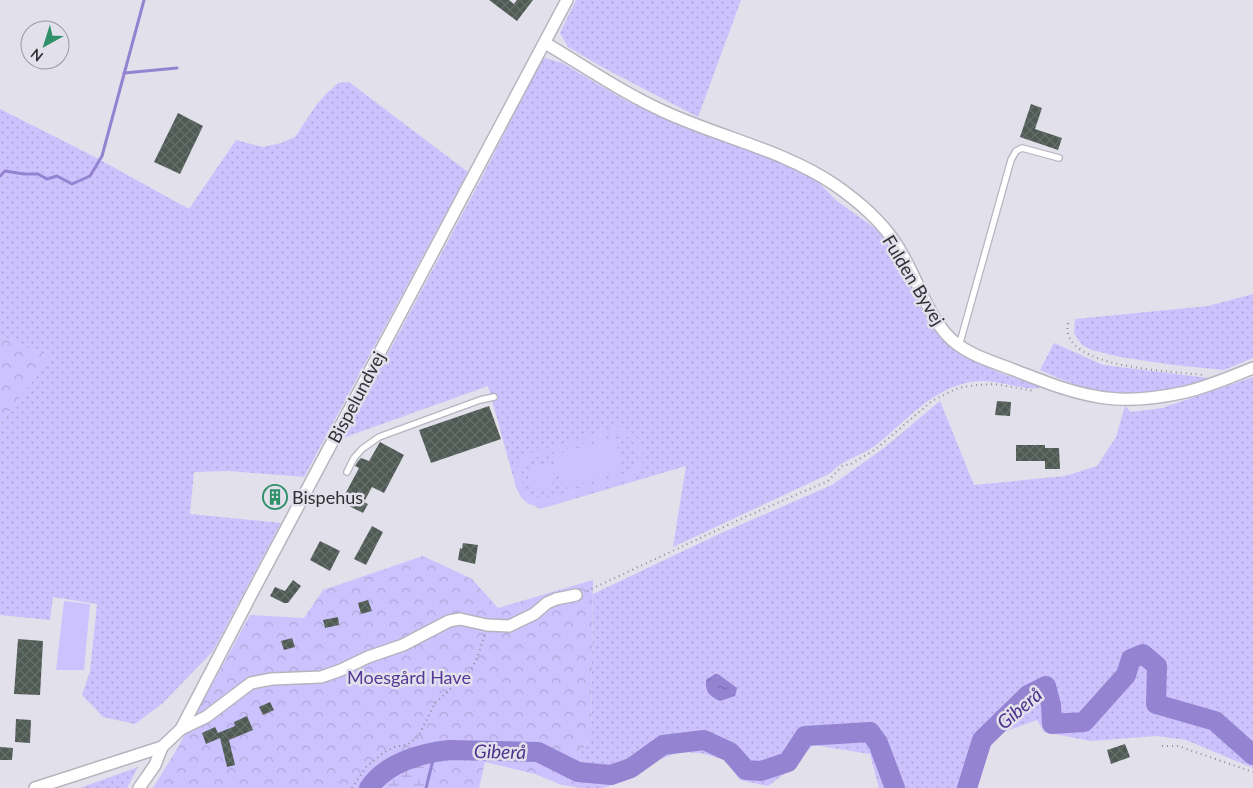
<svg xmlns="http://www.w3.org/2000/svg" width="1253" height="788" font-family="Lato,sans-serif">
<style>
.grass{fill:url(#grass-dots)}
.forest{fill:url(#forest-crowns)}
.wetland{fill:url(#wetland-marsh)}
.pitch{fill:#ccc2fd;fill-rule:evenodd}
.water{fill:url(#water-ripples)}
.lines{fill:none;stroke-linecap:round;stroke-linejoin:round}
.stream{stroke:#9383d1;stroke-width:3}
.river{stroke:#9383d1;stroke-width:20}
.building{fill:url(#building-cross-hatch)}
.lane-casing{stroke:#b5b4bf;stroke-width:8}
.street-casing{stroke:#b5b4bf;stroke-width:14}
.path{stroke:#8f8d95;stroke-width:2;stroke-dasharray:1 4;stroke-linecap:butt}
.lane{stroke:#fff;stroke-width:5.5}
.street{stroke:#fff;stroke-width:11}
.labels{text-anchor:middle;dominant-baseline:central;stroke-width:5;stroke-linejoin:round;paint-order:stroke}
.street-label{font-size:18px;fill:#302f34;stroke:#e2e0eb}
.poi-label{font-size:18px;fill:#302f34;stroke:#e2e0eb;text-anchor:start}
.park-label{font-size:18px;fill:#543996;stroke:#e2e0eb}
.water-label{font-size:19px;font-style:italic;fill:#4d318d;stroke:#e2e0eb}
</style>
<defs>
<pattern id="grass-dots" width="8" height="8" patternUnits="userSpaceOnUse" patternTransform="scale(1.25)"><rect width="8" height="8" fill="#ccc2fd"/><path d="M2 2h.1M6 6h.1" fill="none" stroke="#b0a7d9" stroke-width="1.8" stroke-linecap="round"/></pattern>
<pattern id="forest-crowns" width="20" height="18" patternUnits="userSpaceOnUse" patternTransform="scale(1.25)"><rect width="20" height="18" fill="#ccc2fd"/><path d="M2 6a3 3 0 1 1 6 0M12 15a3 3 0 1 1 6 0" fill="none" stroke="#b0a7d9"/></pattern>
<pattern id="wetland-marsh" width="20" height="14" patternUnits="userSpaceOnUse" patternTransform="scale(1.25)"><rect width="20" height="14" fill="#ccc2fd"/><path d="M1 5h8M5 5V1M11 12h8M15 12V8" fill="none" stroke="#b0a7d9"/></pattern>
<pattern id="water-ripples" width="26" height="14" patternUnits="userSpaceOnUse" patternTransform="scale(1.25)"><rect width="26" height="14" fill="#9383d1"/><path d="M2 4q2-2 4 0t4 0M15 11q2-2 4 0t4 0" fill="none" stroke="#786caa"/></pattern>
<pattern id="building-cross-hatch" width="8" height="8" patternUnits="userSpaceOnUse" patternTransform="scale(1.25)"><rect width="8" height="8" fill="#4f5a54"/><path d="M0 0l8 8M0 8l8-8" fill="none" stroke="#666f6a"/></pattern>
</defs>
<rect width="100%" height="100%" fill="#e2e0eb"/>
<!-- grass -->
<g class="grass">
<polygon points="576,0 741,0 698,117 604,68 568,47 560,33"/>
<path d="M 545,58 L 562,63 L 623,99 L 646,110 L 784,164 L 818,182 L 837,201 L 876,229 L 893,250 L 940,335 C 968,364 1006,376 1044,387 C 1026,392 1000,380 979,381 C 934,385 909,419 876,445 C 862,456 842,459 831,473 L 673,547 L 686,466 L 540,509 L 524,499 L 516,487 L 488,386 L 343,438 L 480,181 L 541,62 Z"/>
<polygon points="349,82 468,172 304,477 229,471 194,472 190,514 281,523 213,651 163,703 135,724 103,717 82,695 90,671 97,604 53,597 50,620 0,615 0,424 49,358 0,335 0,109 93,156 189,209 236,140 263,147 281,143 295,137 317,104 327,93 338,83"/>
<polygon points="1253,294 1253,358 1224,370 1174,365 1120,357 1092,350 1082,345 1074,333 1075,319 1208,306"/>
<path d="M 1054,343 L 1103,365 L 1209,378 C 1166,393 1120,399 1076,385 C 1064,381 1052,375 1040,370 Z"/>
<polygon points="1253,377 1253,768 1186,740 1157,736 1091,741 1044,732 1037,720 998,734 988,750 973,788 879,788 870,754 813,745 788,771 768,786 740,780 725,760 700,753 678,752 647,765 624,781 603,788 582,788 562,785 591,735 593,594 717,535 832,485 884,448 940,401 974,485 1065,476 1097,466 1116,437 1125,406 1131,412 1162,408"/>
<polygon points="138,767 127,788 80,788"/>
</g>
<!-- forest -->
<g class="forest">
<polygon points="0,335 49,358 0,424"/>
<polygon points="423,556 472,579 498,608 593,580 591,735 562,785 535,774 485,762 479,788 153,788 177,749 250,615 304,618 323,590"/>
</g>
<!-- wetland -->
<path class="wetland" d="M 435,752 L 426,788 L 369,788 C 384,766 411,759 435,752 Z"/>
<!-- pitch -->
<g class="pitch">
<path d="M 616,427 C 620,428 625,428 628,430 C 642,436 647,457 641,470 C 640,474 636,476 633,479 L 543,506 C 515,509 507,472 525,455 ZM 612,434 C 630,433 636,442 638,459 L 630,473 L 543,499 C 523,497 513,471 531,460 C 537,456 547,455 553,452 C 573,446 593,440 612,434 Z"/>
<polygon points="615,438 624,471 562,489 552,455"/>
<circle cx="541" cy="477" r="13"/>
<polygon points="64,601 90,604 84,670 56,670"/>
</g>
<!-- water -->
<path class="water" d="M 715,674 L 718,674 L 737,688 L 735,696 L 720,701 C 709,696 705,692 706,680 Z"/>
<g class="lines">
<!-- stream -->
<g class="stream">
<polyline points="124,73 177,68"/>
<polyline points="0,176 5,171 24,174 38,174 47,179 57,176 72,184 90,176 102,156 144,0"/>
<polyline points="426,788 435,752"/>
</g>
<!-- river -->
<g class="river">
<path d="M 369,788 C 386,763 421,753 449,750 L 538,752 L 578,772 L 611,775 L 631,768 L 663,745 L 704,740 L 730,752 L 746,770 L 761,771 L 788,762 L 805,736 L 870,732 L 878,743 L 895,788"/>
<polyline points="967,788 982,740 1028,695 1046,686 1051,705 1052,724 1084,722 1126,675 1131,659 1143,654 1157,666 1156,704 1215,721 1253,755"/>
</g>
</g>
<!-- building -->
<g class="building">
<polygon points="489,0 509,0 514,4 517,0 533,0 517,21"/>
<polygon points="1031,104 1042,108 1035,129 1062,138 1058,150 1020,137"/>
<polygon points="178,113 203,126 180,174 154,162"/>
<polygon points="997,401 1011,402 1010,416 995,415"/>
<polygon points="489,406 501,439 431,463 419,430"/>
<polygon points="380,442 404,455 384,493 372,487 364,502 368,504 363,513 341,502 359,468 355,466 358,461 361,458 369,461"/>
<polygon points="1016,445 1045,445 1045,448 1059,448 1060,469 1045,469 1045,461 1016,461"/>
<polygon points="273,487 284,493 277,507 266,501"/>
<polygon points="372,526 383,532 366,565 354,559"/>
<polygon points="320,541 340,551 330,571 310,560"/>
<polygon points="463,543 478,545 475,564 458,560 460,548 462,549"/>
<polygon points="293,580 301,586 288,603 284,603 270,596 275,587 285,591"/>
<polygon points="368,600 372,611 361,614 358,603"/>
<polygon points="338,617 339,625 325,628 323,620"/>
<polygon points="292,638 295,647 284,650 281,641"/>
<polygon points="18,639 43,641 40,695 14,694"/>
<polygon points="270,702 274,710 263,715 259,707"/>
<polygon points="247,716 253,730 229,740 235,765 227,767 220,738 206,744 202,733 215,727 219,735 218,733 235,726 234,722"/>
<polygon points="16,719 31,720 30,743 15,742"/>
<polygon points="1125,744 1130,757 1111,764 1107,750"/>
<polygon points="0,747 13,748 12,760 0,760"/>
</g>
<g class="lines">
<defs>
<g id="lane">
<polyline points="959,346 1011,160 1016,151 1022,148 1059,158"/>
<polyline points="347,472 354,458 362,449 379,437 480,400 494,397"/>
</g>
<g id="street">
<path d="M 545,43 C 584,66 623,93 665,112 C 722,138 783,150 835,185 C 859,202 882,221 898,247 C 915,273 926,312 947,335 C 964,354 991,361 1014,370 C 1040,380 1066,391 1094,396 C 1122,402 1153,399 1181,393 C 1206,388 1230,377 1253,368"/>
<polyline points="181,729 206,717 251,683 272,679 321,677 341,670 368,657 403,645 449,621 460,619 487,625 509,626 534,614 547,603 556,599 576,595"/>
<polyline points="35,788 162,747"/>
<polyline points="139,788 155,765 162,747 181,729 252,593 567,0"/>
</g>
</defs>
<!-- lane casing -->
<use href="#lane" class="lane-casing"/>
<!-- street casing -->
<use href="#street" class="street-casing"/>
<!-- path -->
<g class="path">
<path d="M 1068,323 C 1058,369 1175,371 1203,375"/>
<polyline points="587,591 745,517 828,481 842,466 851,464 876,449 932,401 958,388 976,385 994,384 1035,391"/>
<polyline points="1162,746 1178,746 1253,772"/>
<polyline points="352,788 366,767 383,753 394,747 407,745 418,737 435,703 471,670 479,653 485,634"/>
</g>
<!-- lane -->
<use href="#lane" class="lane"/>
<!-- street -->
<use href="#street" class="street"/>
</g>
<!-- icons -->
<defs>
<symbol id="building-ring" viewBox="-11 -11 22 22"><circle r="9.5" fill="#e2e0eb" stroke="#2f906a" stroke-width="1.5"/><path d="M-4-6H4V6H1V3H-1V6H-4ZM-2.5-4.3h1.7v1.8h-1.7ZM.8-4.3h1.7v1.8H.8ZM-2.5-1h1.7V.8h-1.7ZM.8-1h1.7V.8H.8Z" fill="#2f906a"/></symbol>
</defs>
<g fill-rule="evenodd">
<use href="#building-ring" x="261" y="483" width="28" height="28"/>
</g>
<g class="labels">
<!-- street labels -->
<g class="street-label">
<text transform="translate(914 280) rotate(59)">Fulden Byvej</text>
<text transform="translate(356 397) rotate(-62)">Bispelundvej</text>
</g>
<!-- poi labels -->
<g class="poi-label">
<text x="292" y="497">Bispehus</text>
</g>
<!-- park labels -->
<g class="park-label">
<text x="409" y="677">Moesgård Have</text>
</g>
<!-- water labels -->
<g class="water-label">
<text transform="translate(1019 708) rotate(-40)">Giberå</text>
<text transform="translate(500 751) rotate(1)">Giberå</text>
</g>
</g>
<!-- north arrow -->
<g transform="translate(45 45) rotate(219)"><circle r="24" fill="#e2e0eb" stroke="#9b99a2"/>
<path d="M0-4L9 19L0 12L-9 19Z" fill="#2f906a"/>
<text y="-8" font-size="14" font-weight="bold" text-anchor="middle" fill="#302f34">N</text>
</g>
</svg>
